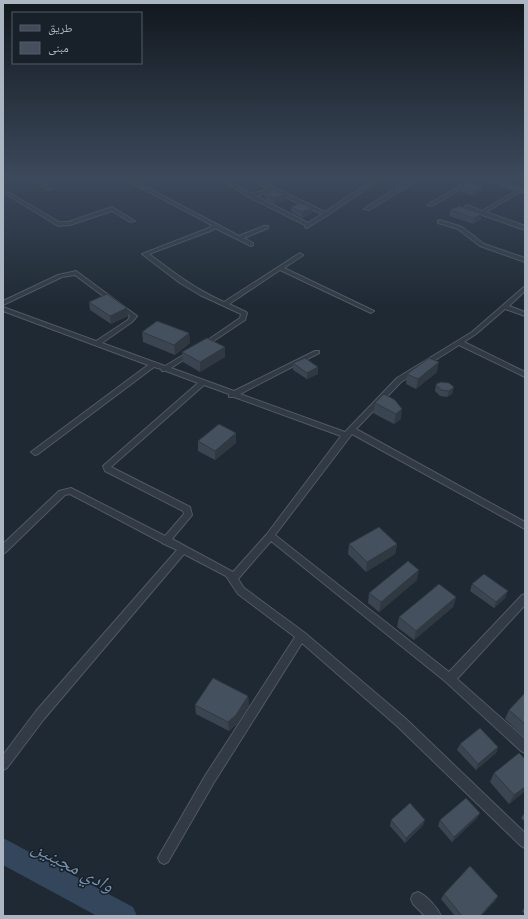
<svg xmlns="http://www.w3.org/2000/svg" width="528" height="919" font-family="'Space Grotesk','Noto Naskh Arabic',sans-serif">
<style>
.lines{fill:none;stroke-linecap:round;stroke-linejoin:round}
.river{fill:#33465c;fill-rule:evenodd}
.street-casing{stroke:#505963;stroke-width:2}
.secondary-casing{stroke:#505963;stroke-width:2}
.street{fill:#323b45;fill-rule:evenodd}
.secondary{fill:#404a58;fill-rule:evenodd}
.wall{fill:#3b4551}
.shaded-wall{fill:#303842}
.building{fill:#45505e;stroke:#303842}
.labels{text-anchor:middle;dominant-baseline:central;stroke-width:3;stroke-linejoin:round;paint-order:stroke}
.near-water-label{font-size:19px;font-style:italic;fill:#748eaa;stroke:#182029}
</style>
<rect width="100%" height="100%" fill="#1f2934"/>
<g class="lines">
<!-- river -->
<polygon class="river" points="3,838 133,907 137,916 97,916 3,865"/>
<defs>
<g id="street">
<polygon points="29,177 35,177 52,189 48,190"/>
<path d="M 121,177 L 127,177 L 239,236 L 264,226 L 268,226 L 268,228 L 244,238 L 253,243 L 253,245 L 251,246 L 215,228 L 213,230 L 149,254 C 174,273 195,289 224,302 L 300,253 L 303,255 L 302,256 L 284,268 L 374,311 L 371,313 L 369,312 L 280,270 L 229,304 L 246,312 L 247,313 L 245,320 L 206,346 L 202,346 L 202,344 L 240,318 L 241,314 L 200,295 L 180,283 L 142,254 L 209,228 L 212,225 Z"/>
<path d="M 245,177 L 252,177 L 325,212 L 377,177 L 383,177 L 328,215 L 307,228 L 305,227 L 305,225 L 249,197 L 227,184 L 231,183 L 252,194 L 268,189 ZM 272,191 L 322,214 L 308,223 L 256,196 Z"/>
<polygon points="282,177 287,177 284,179"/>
<polygon points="417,177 423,177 369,210 364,209 390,192"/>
<polygon points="475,177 481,177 432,206 427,205"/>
<polygon points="509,177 514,177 506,185 502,185 502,183"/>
<polygon points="3,189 59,222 68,222 112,207 135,221 130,222 112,211 70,225 58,226 3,192"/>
<polygon points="519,189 523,190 486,212 525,226 525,230 479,214 464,207 467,205 482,211"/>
<polygon points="440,220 462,227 484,244 525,258 525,262 480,246 458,229 438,223 438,221"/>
<path d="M 76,271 L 137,316 L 132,322 L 102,343 L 165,366 L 190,351 L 194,351 L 194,353 L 171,368 L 234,391 L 315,351 L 319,351 L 319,353 L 240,394 L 345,432 L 397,378 L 472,332 L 525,286 L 525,291 L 509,306 L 525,312 L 525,316 L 505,309 L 476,334 L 464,342 L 525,372 L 525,377 L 459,345 L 401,382 L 356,429 L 525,522 L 525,529 L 352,434 L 275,535 L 449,672 L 522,595 L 525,594 L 525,605 L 457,679 L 525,739 L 525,753 L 521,751 L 446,682 L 271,541 L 238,579 L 244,588 L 305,633 L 405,718 L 525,833 L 525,848 L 521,846 L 397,726 L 302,643 L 213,784 L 168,862 L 164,864 L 160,862 L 158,858 L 160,854 L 205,776 L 295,637 L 238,594 L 226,576 L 184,554 L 44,719 L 7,768 L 3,770 L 3,755 L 36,711 L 177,550 L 162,543 L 161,542 L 70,494 L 65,495 L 6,552 L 3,554 L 3,544 L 59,491 L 71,488 L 165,536 L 184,514 L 183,511 L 105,471 L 103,466 L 198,383 L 166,371 L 162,371 L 161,369 L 154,367 L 38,454 L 35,455 L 31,452 L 148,365 L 3,311 L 3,307 L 96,341 L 128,320 L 130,316 L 75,275 L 62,277 L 3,305 L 3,301 L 58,275 ZM 204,385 L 229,394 L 229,397 L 234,397 L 341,436 L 267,534 L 233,572 L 172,539 L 192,515 L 190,507 L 111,467 Z"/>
<path d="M 418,892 C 427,896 437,907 441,916 L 425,916 L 413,904 L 411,899 L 413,894 Z"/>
</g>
<polygon id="secondary" points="479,177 490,177 525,189 525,193"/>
</defs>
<!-- street casing -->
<use href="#street" class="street-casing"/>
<!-- secondary casing -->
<use href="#secondary" class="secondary-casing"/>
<!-- street -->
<use href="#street" class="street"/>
<!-- secondary -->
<use href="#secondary" class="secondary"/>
</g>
<!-- wall -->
<g class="wall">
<polygon points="482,186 481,191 473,196 461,192 462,187"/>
<polygon points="265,194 285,195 285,200 274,204 265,199"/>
<polygon points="291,207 312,208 311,214 302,218 291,212"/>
<polygon points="450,210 481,219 473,224 449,216"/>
<polygon points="89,302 128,316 111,324 90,310"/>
<polygon points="142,332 189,333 190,343 175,355 143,342"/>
<polygon points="225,347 225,357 200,372 183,362 182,352"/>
<polygon points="293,363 318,374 307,379 293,370"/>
<polygon points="437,372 416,389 406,384 407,374"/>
<polygon points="436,384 454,387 452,394 447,397 440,396 435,391"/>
<polygon points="384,394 401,419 394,424 373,413 375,403"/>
<polygon points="198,441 236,443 215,460 198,451"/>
<polygon points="349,544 397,544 395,554 366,572 348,554"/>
<polygon points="417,580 379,612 368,603 369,593"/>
<polygon points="472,584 505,598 494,608 470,591"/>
<polygon points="456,597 453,607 414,640 397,627 399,617"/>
<polygon points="525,693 525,738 505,719 509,710"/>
<polygon points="248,696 249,706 237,724 229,731 196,714 195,705"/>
<polygon points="460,744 498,747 496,753 476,770 457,750"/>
<polygon points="494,773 525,791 509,804 490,782"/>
<polygon points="525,812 525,822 521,818"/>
<polygon points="480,813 477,818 452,842 438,826 440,820"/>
<polygon points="391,820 425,820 423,825 405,843 390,826"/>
<polygon points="444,894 498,896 495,901 481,916 455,916 441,899"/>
<polygon points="525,907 525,915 522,911"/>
</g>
<!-- shaded-wall -->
<g class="shaded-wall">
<polygon points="482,186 481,191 473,196 474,191"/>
<polygon points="285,195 285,200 274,204 274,198"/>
<polygon points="312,208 311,214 302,218 302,212"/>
<polygon points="482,214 481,219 473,224 474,218"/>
<polygon points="127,308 128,316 111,324 110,316"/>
<polygon points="189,333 190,343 175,355 174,345"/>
<polygon points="225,347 225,357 200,372 200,362"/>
<polygon points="439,362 437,372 416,389 418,379"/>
<polygon points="318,367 318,374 307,379 307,373"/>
<polygon points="454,387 452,394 447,397 449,391"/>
<polygon points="402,409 401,419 394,424 396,414"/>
<polygon points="236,433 236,443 215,460 215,451"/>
<polygon points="397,544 395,554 366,572 367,562"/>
<polygon points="419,570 417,580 379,612 381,602"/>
<polygon points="508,591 505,598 494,608 496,602"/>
<polygon points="456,597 453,607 414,640 416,631"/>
<polygon points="248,696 249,706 237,724 229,731 228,722"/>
<polygon points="498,747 496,753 476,770 478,764"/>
<polygon points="525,787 525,791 509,804 514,795"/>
<polygon points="480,813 477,818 452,842 454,837"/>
<polygon points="425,820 423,825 405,843 406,838"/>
<polygon points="498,896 495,901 481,916 480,916"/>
</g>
<!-- building -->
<g class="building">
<polygon points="470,182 482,186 474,191 462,187"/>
<polygon points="275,190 285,195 274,198 265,194"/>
<polygon points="300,203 312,208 302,212 291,207"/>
<polygon points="459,206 482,214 474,218 450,210"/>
<polygon points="107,294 127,308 110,316 89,302"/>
<polygon points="157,321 189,333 174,345 142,332"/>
<polygon points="207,338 225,347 200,362 182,352"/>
<polygon points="305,358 318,367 307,373 293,363"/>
<polygon points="429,358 439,362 418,379 407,374"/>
<polygon points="441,382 449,383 454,387 449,391 441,390 436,384"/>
<polygon points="384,394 395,400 402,409 396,414 375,403"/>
<polygon points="219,424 236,433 215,451 198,441"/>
<polygon points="379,527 397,544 367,562 349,544"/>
<polygon points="408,561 419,570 381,602 369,593"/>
<polygon points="484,574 508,591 496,602 472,584"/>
<polygon points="439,584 456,597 416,631 399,617"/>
<polygon points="213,678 248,696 236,715 228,722 195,705"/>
<polygon points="525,693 525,724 509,710"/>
<polygon points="480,728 498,747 478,764 460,744"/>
<polygon points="519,753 525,759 525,787 514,795 494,773"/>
<polygon points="466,798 480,813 454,837 440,820"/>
<polygon points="410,803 425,820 406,838 391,820"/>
<polygon points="470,866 498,896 480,916 462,916 444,894"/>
</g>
<!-- sky -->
<linearGradient id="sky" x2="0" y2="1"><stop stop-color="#11171d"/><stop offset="0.58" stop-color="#3c495c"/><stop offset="1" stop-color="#3c495c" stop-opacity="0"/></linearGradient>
<rect width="528" height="306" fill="url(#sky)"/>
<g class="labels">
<!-- near-water labels -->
<g class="near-water-label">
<text transform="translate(73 866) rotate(28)">وادي مجينين</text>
</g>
</g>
<!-- border -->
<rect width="528" height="919" fill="none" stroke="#acb6c2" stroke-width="8"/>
<!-- legend -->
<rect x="12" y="12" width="130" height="52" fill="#182029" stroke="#535c66"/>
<rect x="20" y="25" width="20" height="6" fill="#404a58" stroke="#535c66"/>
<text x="48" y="32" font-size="12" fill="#acb6c2">طريق</text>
<rect x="20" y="42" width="20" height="12" fill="#45505e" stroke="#535c66"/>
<text x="48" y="52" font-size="12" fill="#acb6c2">مبنى</text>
</svg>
